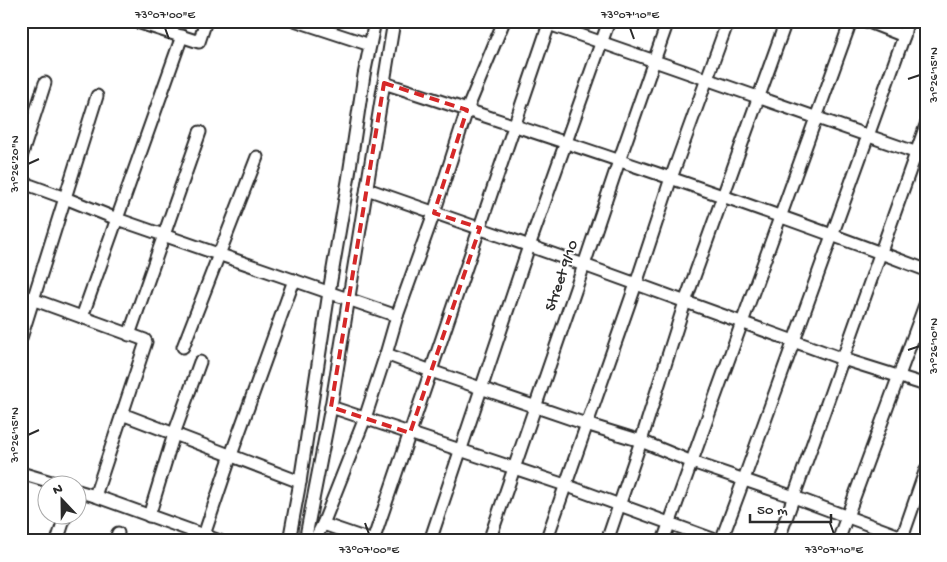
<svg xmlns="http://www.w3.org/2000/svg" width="947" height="562" font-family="'Gochi Hand',sans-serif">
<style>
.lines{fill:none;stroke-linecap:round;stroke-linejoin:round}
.street-casing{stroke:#2b2b2b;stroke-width:15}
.street{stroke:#fff;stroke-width:11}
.marked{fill:none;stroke:#d62828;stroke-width:4;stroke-dasharray:10 6;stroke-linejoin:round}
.ticks{fill:none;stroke:#2b2b2b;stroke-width:2}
.labels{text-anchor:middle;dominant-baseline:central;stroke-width:4;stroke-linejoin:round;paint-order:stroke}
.street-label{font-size:16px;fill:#2b2b2b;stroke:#fff}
.neatline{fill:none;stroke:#2b2b2b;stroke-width:2}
.ticks-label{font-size:12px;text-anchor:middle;fill:#2b2b2b}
</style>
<rect width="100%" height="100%" fill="#fff"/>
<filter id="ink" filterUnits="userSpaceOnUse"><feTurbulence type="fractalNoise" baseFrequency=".02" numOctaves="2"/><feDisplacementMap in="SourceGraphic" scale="10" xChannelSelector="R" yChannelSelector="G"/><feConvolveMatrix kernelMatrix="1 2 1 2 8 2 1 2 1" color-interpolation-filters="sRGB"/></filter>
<g filter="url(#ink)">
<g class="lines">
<defs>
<g id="street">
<polyline points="134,21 199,42 206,21"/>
<polyline points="297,21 370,45"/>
<polyline points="866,21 904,36"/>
<polyline points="543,22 926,156"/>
<path d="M 384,83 C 566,142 747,202 926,270"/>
<polyline points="21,157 45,83"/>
<polyline points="21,182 65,198 117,219 397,316"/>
<polyline points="367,189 584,265 843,359 926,385"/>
<polyline points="21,295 145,340 146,342 95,496"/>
<polyline points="82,317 182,36"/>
<polyline points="129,335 200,132"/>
<polyline points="21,338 97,96"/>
<polyline points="183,347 257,157"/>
<polyline points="386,354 431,371 586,424 641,441 692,462 794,497 902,537"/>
<polyline points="331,407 565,485 718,541"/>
<polyline points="122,414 300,482"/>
<polyline points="21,473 58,484"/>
<polyline points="78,491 95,496 220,541"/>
<polyline points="149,516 174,434 200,362"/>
<polyline points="323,524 373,541"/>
<polyline points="204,535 231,455 294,280"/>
<polyline points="57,541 66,514"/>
<polyline points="115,541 118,533"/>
<polyline points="289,541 300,482 329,292 348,181 364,75 375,21"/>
<polyline points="305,541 331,407 394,21"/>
<polyline points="314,541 323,524 365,418 386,354 397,316 434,213 467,110 504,21"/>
<polyline points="373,541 550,21"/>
<polyline points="430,541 529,246 609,21"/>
<polyline points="489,541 584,265 619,161 668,21"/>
<polyline points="546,541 636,284 671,178 728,21"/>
<polyline points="607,541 641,441 685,302 786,21"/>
<polyline points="663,541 851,21"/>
<polyline points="721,541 744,479 904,36 907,21"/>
<polyline points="778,541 926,125"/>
<polyline points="838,541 926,302"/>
<polyline points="901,541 926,469"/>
</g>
</defs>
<!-- street casing -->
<use href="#street" class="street-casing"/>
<!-- street -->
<use href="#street" class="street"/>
</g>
</g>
<!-- marked area -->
<path class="marked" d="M 384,83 L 467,110 L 434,213 L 480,228 L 410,433 L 331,407 Z"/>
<!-- ticks -->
<path class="ticks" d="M 165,28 L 169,39M 630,28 L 634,39M 908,79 L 920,75M 28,164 L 39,159M 908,350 L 920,346M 28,435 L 39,430M 365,523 L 369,534M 830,523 L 834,534"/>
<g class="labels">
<!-- street labels -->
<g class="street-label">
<text transform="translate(563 276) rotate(-71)">Street 9/10</text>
</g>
</g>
<!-- margin -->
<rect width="947" height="562" fill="none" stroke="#fff" stroke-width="55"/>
<!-- north arrow -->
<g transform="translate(62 500) rotate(338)"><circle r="24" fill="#ffffff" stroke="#aaaaaa"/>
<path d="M0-4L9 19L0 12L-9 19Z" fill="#2b2b2b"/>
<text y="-8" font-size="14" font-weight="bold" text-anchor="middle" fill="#2b2b2b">N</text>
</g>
<!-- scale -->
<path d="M750 514v8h81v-8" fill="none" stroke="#2b2b2b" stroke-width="2.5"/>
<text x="757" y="514" font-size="15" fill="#2b2b2b" stroke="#ffffff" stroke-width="4" paint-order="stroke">50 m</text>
<rect x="28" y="28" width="892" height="506" class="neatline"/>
<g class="ticks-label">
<text x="165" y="18">73°07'00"E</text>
<text x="630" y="18">73°07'10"E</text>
<text transform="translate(933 75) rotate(-90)" y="4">31°26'15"N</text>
<text transform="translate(14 164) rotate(-90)" y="4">31°26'20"N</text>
<text transform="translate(933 346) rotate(-90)" y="4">31°26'10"N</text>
<text transform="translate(14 435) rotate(-90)" y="4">31°26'15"N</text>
<text x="369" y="553">73°07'00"E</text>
<text x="834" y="553">73°07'10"E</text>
</g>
</svg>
